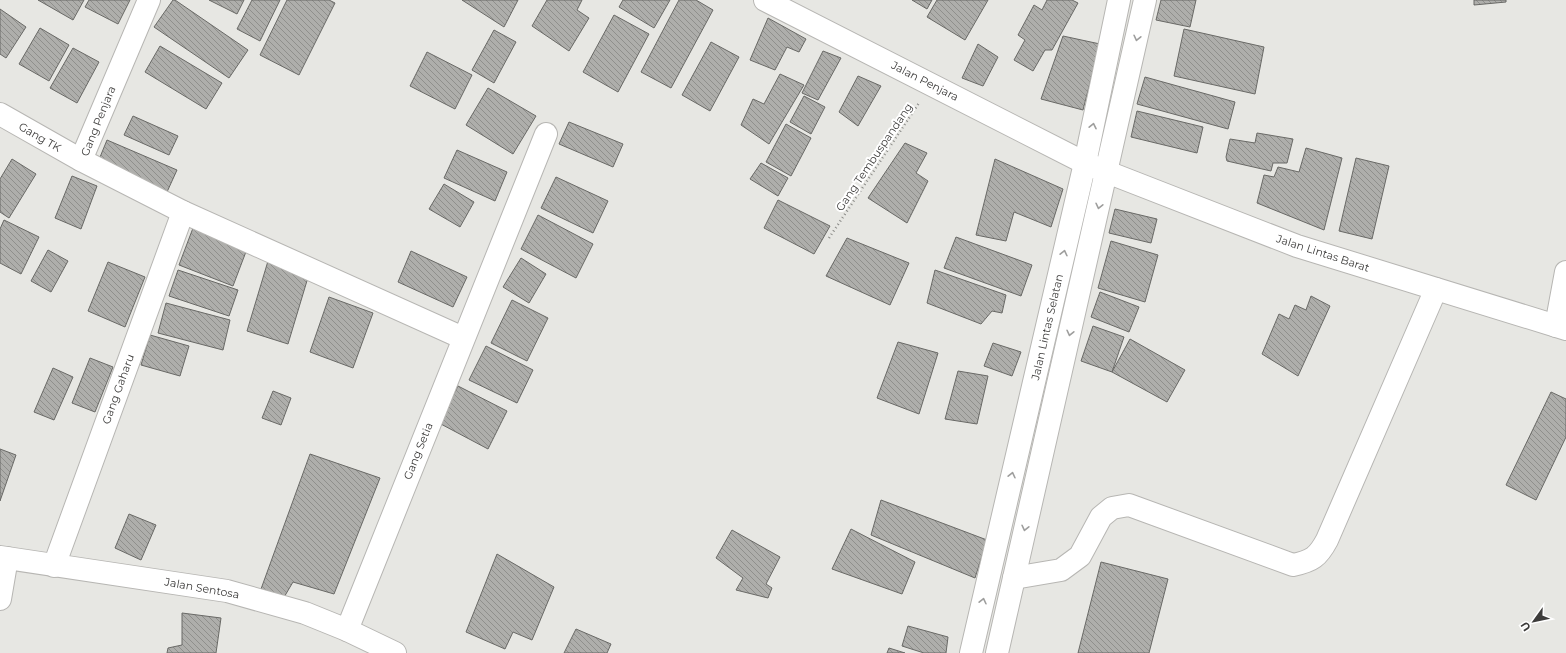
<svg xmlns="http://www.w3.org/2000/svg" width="1566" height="653" font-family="Montserrat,sans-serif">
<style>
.building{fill:url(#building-back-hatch);stroke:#696966}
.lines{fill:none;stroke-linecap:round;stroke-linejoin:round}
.street-casing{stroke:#b7b6b3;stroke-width:24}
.highway-casing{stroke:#b7b6b3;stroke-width:24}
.path{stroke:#8a8a87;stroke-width:2.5;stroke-dasharray:1 3;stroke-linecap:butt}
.street{stroke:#fff;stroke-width:22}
.highway{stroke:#fff;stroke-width:22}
.oneway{stroke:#9e9e9d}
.labels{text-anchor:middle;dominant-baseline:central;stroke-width:4;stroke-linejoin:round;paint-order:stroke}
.street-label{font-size:11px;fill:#3d3c3b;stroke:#fff}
</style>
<defs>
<pattern id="building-back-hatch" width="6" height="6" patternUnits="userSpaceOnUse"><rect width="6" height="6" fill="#aeaeab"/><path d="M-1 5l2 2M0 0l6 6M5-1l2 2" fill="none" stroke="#8f8f8c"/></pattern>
</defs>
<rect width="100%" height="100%" fill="#e7e7e3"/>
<!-- building -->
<g class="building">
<polygon points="38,0 84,0 73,20"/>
<polygon points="89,0 130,0 118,24 85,7"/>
<polygon points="173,0 175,0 248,50 229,78 154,27"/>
<polygon points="209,0 244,0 237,14"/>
<polygon points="252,0 280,0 260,41 237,29"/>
<polygon points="287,0 329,0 335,3 299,75 260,55"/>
<polygon points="462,0 518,0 504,27"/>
<polygon points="547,0 582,0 577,10 589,18 569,51 532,26"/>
<polygon points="623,0 670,0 654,28 619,7"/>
<polygon points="679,0 696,0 713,10 671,88 641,72"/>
<polygon points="912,0 932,0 927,9"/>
<polygon points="937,0 988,0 965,40 927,17"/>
<polygon points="1047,0 1072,0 1078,3 1052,50 1045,50 1033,71 1014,60 1025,40 1018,35 1034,5 1042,10"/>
<polygon points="1161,0 1196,0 1190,27 1156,20"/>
<polygon points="1474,0 1506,0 1506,2 1474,5"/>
<polygon points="0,9 26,27 6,58 0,54"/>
<polygon points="614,15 649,34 618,92 583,72"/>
<polygon points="768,18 806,39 799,52 787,47 775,70 750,60"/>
<polygon points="40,28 69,45 49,81 19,64"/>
<polygon points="1184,29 1264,47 1255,94 1174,76"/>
<polygon points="494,30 516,42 494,83 472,70"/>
<polygon points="1063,36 1100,44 1083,110 1041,99"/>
<polygon points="711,42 739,57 710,111 682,95"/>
<polygon points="978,44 998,57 983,86 962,78"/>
<polygon points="160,46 222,83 206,109 145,72"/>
<polygon points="73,48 99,62 77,103 50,88"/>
<polygon points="823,51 841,58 818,100 802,93"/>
<polygon points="427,52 472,75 455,109 410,86"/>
<polygon points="780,74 804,85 769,144 741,125 753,99 764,104"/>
<polygon points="858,76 881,86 858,126 839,112"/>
<polygon points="1145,77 1235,102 1228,129 1137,104"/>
<polygon points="488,88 536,116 513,154 466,125"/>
<polygon points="804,96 825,107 811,134 790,122"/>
<polygon points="1137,111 1203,127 1197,153 1131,137"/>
<polygon points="133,116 178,136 169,155 124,135"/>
<polygon points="569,122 623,144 613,167 559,144"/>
<polygon points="786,124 811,138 791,176 766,162"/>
<polygon points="1257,133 1293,139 1287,163 1273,163 1271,171 1227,161 1226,157 1230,139 1255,143"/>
<polygon points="107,140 177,170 167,192 98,162"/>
<polygon points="905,143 927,153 916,173 928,181 907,223 868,198"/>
<polygon points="1306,148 1342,158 1324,230 1257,203 1264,175 1274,177 1278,167 1299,172"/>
<polygon points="457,150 507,172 495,201 444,178"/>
<polygon points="1356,158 1389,166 1372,239 1339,231"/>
<polygon points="12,159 36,174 9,218 0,212 0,179"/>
<polygon points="995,159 1063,189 1051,227 1014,212 1006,241 976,235"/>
<polygon points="761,163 788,178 778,196 750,179"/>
<polygon points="72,176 97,186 81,229 55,218"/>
<polygon points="556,177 608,201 593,233 541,208"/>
<polygon points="444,184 474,202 460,227 429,209"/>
<polygon points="778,200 830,226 814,254 764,228"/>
<polygon points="1115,209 1157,219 1151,243 1109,233"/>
<polygon points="538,215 593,244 576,278 521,249"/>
<polygon points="4,220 39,237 21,274 0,263 0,229"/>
<polygon points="193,228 247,249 233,286 179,265"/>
<polygon points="956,237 1032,265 1021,296 944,268"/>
<polygon points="847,238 909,263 890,305 826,276"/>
<polygon points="1111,241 1158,255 1145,302 1098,288"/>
<polygon points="48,250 68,261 51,292 31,281"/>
<polygon points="411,251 467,277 453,307 398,282"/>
<polygon points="521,258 546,274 529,303 503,287"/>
<polygon points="268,261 309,274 288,344 247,331"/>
<polygon points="108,262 145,277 125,327 88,311"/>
<polygon points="178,270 238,290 229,316 169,296"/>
<polygon points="935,270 1006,295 1002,313 992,311 981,324 927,303"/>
<polygon points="1100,292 1139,307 1129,332 1091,317"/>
<polygon points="1311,296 1330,306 1298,376 1262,354 1279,314 1289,319 1295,305 1306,310"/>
<polygon points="329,297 373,313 353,368 310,352"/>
<polygon points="512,300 548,318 527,361 491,343"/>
<polygon points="166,303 230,320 223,350 158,333"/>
<polygon points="1093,326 1124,337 1112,372 1081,361"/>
<polygon points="150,335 189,346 180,376 141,365"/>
<polygon points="1130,339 1185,370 1167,402 1112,372"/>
<polygon points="898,342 938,353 919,414 877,398"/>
<polygon points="993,343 1021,352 1012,376 984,366"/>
<polygon points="486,346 533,370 517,403 469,380"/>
<polygon points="90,358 113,367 95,412 72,403"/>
<polygon points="53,368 73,377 54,420 34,412"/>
<polygon points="958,371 988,376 977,424 945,419"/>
<polygon points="458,386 507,411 488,449 439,423"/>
<polygon points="273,391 291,398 281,425 262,418"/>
<polygon points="1551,392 1566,399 1566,437 1536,500 1506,485"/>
<polygon points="0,449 16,455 0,501"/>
<polygon points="310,454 380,478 334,594 293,582 283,599 261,589"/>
<polygon points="881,500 987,540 975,578 871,535"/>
<polygon points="129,514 156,525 141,560 115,548"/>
<polygon points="851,529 915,562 902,594 832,569"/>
<polygon points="732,530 780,557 766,584 772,588 768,598 736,590 743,578 716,558"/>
<polygon points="497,554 554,587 532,640 513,632 505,649 466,632"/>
<polygon points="1101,562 1168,579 1149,653 1078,653"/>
<polygon points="182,613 221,618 216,653 167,653 168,648 182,645"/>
<polygon points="908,626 948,637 946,653 924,653 902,646"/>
<polygon points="576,629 611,644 607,653 564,653"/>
<polygon points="889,648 905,653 887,653"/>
</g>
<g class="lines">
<defs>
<g id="street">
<polyline points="765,0 1085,163 1107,172 1297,246 1566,329"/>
<polyline points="0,114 81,160 183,212 463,338"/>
<polyline points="81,160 149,0"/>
<polyline points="1556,326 1566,272"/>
<polyline points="0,557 227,591 305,613 347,630 395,653"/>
<polyline points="54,566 183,212"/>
<path d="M 1014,578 L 1061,570 L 1080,556 L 1101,517 L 1112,508 L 1129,505 L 1293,565 C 1312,561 1318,557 1327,540 L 1436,289"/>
<polyline points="0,599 7,558"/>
<polyline points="347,630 546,134"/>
</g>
<g id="highway">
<polyline points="971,653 1085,163 1119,0"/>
<polyline points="997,653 1145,0"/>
</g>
</defs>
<!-- street casing -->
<use href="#street" class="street-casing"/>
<!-- highway casing -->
<use href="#highway" class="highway-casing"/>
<!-- path -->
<polyline class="path" points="829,238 919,103"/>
<!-- street -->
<use href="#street" class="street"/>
<!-- highway -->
<use href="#highway" class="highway"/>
</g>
<!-- one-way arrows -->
<defs><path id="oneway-chevron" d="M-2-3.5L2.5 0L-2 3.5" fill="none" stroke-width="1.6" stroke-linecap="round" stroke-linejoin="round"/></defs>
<g class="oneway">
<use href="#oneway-chevron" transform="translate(1137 38) rotate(103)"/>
<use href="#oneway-chevron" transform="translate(1093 126) rotate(-78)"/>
<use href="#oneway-chevron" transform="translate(1099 206) rotate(103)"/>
<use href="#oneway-chevron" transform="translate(1064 253) rotate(-77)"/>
<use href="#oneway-chevron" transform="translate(1070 333) rotate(103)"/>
<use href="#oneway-chevron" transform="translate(1012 475) rotate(-77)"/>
<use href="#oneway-chevron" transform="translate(1025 528) rotate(103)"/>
<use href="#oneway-chevron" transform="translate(983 601) rotate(-77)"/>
</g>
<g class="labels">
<!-- street labels -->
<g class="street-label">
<text transform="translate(925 81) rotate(27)">Jalan Penjara</text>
<text transform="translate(98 121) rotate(-68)">Gang Penjara</text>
<text transform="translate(40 137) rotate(30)">Gang TK</text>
<text transform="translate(874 157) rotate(-56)">Gang Tembuspandang</text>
<text transform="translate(1323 253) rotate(18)">Jalan Lintas Barat</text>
<text transform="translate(1047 327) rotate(-77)">Jalan Lintas Selatan</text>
<text transform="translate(118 389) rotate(-70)">Gang Gaharu</text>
<text transform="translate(418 451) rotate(-68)">Gang Setia</text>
<text transform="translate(202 588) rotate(10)">Jalan Sentosa</text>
</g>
</g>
<!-- north arrow -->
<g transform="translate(1534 621) rotate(237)" stroke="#ffffff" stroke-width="3" paint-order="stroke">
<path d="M0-3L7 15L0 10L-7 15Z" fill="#3d3c3b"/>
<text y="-6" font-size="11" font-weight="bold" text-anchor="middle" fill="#3d3c3b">U</text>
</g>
</svg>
